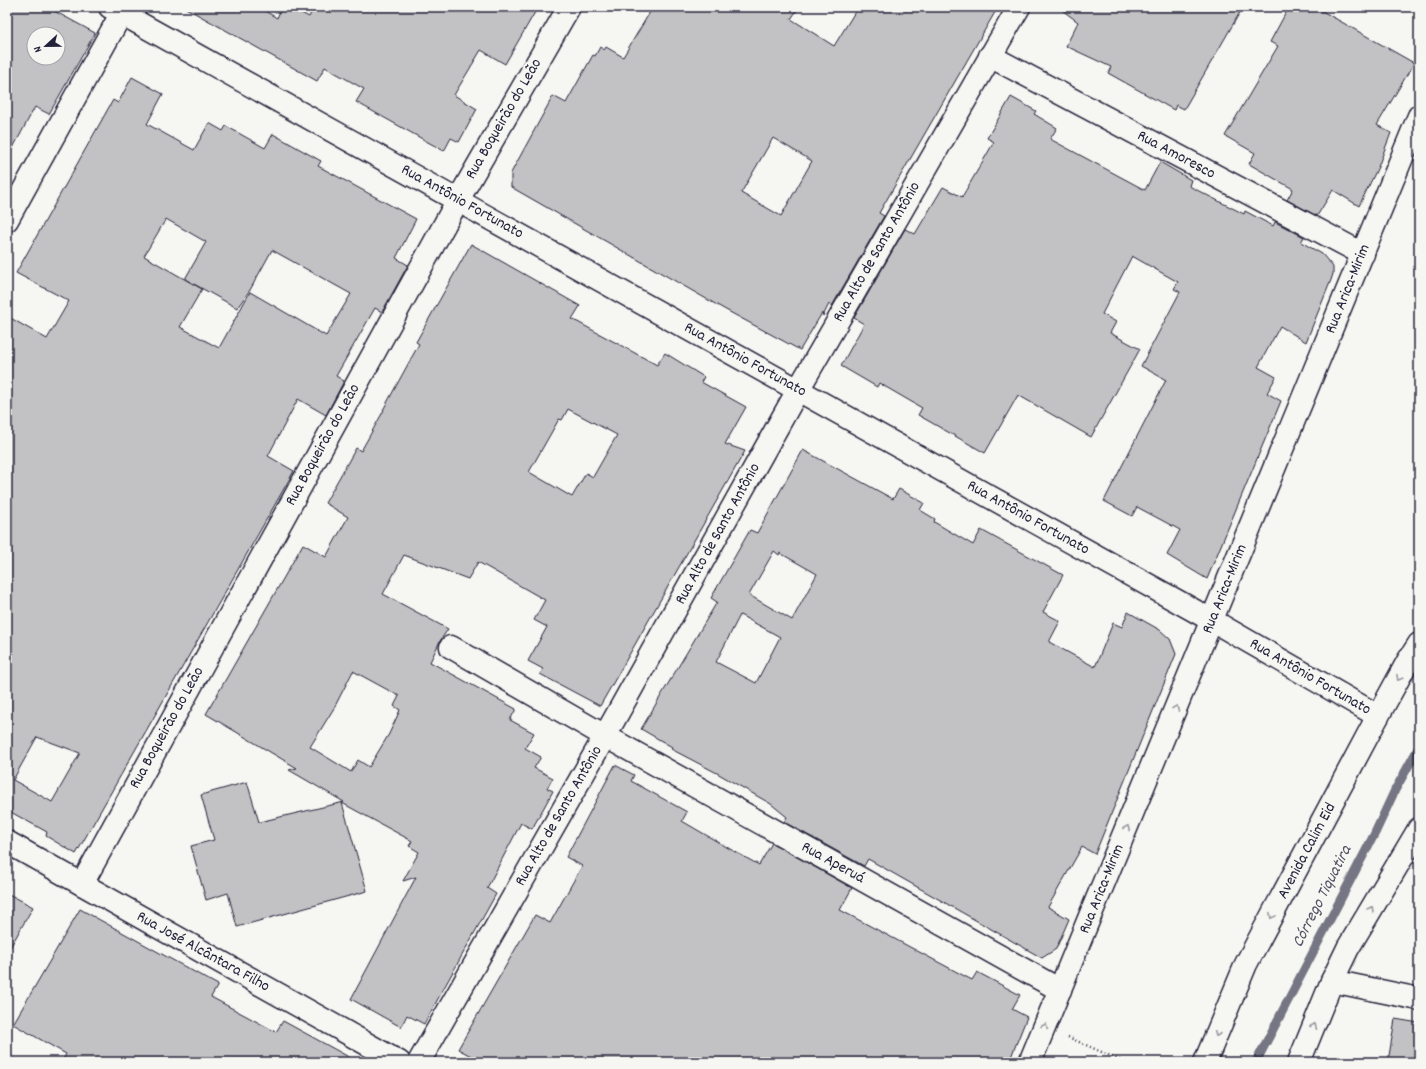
<svg xmlns="http://www.w3.org/2000/svg" width="1426" height="1069" font-family="Dekko,sans-serif">
<style>
.lines{fill:none;stroke-linecap:round;stroke-linejoin:round}
.stream{stroke:#757583;stroke-width:9}
.building{fill:#c2c2c4;stroke:#22223b;fill-rule:evenodd}
.street-casing{stroke:#22223b;stroke-width:25}
.secondary-casing{stroke:#22223b;stroke-width:25}
.primary-casing{stroke:#22223b;stroke-width:25}
.path{stroke:#22223b;stroke-width:2.5;stroke-dasharray:1 3;stroke-linecap:butt}
.street{stroke:#f6f6f2;stroke-width:22}
.secondary{stroke:#f6f6f2;stroke-width:22}
.primary{stroke:#f6f6f2;stroke-width:22}
.oneway{stroke:#9797a0}
.labels{text-anchor:middle;dominant-baseline:central;stroke-width:4;stroke-linejoin:round;paint-order:stroke}
.street-label{font-size:16px;fill:#22223b;stroke:#f6f6f2}
.water-label{font-size:17px;font-style:italic;fill:#535365;stroke:#f6f6f2}
</style>
<rect width="100%" height="100%" fill="#f6f6f2"/>
<filter id="ink" filterUnits="userSpaceOnUse"><feTurbulence type="fractalNoise" baseFrequency=".025" numOctaves="2"/><feDisplacementMap in="SourceGraphic" scale="8" xChannelSelector="R" yChannelSelector="G"/><feConvolveMatrix kernelMatrix="1 2 1 2 8 2 1 2 1" color-interpolation-filters="sRGB"/></filter>
<g filter="url(#ink)">
<g class="lines">
<!-- stream -->
<polyline class="stream" points="1256,1062 1375,833 1395,790 1419,747"/>
</g>
<!-- building -->
<g class="building">
<path d="M 7,7 L 47,7 L 95,33 L 49,114 L 35,107 L 7,159 ZM 34,34 L 58,34 L 58,58 L 34,58 Z"/>
<polygon points="184,7 258,7 277,18 282,7 290,7 309,17 314,7 538,7 505,64 481,50 454,95 477,109 459,142 451,138 444,151 356,102 364,89 325,67 317,81"/>
<path d="M 653,7 L 799,7 L 791,19 L 834,46 L 858,7 L 998,7 L 879,213 L 884,216 L 832,306 L 829,304 L 823,316 L 822,313 L 800,350 L 724,309 L 511,187 L 511,173 L 553,96 L 566,103 L 593,55 L 595,56 L 600,47 L 604,50 L 606,47 L 623,57 ZM 773,138 L 812,161 L 781,216 L 741,193 Z"/>
<polygon points="1058,7 1243,7 1184,109 1176,105 1174,110 1108,73 1111,67 1066,46 1078,22"/>
<polygon points="1289,7 1315,7 1414,63 1377,125 1391,133 1378,167 1359,206 1333,190 1317,216 1287,200 1293,189 1249,164 1255,153 1225,136 1278,46 1270,42"/>
<path d="M 132,77 L 163,94 L 147,124 L 194,150 L 209,123 L 223,131 L 226,126 L 265,148 L 273,134 L 321,161 L 318,166 L 416,219 L 396,258 L 408,265 L 382,312 L 375,308 L 336,376 L 344,381 L 326,415 L 298,399 L 268,456 L 294,471 L 76,854 L 46,836 L 47,832 L 7,810 L 7,316 L 47,339 L 69,301 L 16,273 L 113,100 L 118,103 ZM 166,219 L 206,242 L 185,279 L 237,308 L 250,290 L 272,250 L 351,294 L 326,336 L 250,292 L 219,348 L 180,327 L 202,289 L 144,256 ZM 37,737 L 80,753 L 52,802 L 13,780 Z"/>
<polygon points="1011,97 1036,111 1034,114 1057,128 1050,139 1145,190 1160,162 1191,180 1189,186 1244,214 1245,211 1273,226 1275,222 1304,237 1301,242 1322,254 1333,267 1333,274 1331,280 1306,342 1280,326 1258,367 1276,377 1267,393 1281,401 1207,579 1167,555 1180,530 1137,507 1132,516 1104,501 1166,380 1141,366 1180,292 1174,289 1178,282 1132,256 1102,314 1116,322 1110,333 1140,349 1091,437 1018,395 985,453 918,415 922,408 879,383 877,387 841,366 864,324 854,318 905,229 915,234 943,187 962,197 994,142 987,138"/>
<path d="M 471,244 L 580,306 L 572,319 L 657,365 L 665,353 L 704,377 L 701,382 L 746,407 L 725,444 L 745,451 L 600,706 L 540,674 L 543,669 L 528,661 L 547,627 L 534,620 L 545,600 L 478,562 L 468,579 L 404,555 L 383,594 L 448,629 L 440,641 L 430,662 L 516,709 L 510,720 L 534,733 L 525,748 L 541,757 L 534,768 L 553,778 L 547,788 L 553,791 L 532,829 L 521,823 L 487,888 L 496,894 L 424,1024 L 407,1015 L 401,1027 L 351,999 L 416,877 L 403,881 L 419,852 L 409,846 L 412,841 L 342,803 L 367,891 L 237,927 L 228,893 L 206,900 L 191,846 L 214,840 L 201,795 L 247,782 L 259,822 L 344,802 L 289,770 L 297,768 L 206,714 L 303,544 L 326,557 L 348,517 L 325,503 L 356,448 L 361,451 L 384,410 L 383,410 L 419,344 L 416,342 ZM 568,409 L 617,435 L 593,477 L 586,473 L 572,497 L 529,472 L 559,419 L 562,420 ZM 353,671 L 399,696 L 394,706 L 400,710 L 389,734 L 369,767 L 358,760 L 351,772 L 310,747 L 334,708 Z"/>
<path d="M 803,450 L 893,499 L 899,489 L 924,503 L 920,510 L 935,519 L 934,522 L 973,545 L 981,530 L 1063,575 L 1043,612 L 1060,621 L 1049,642 L 1095,667 L 1113,623 L 1122,627 L 1128,612 L 1160,630 L 1170,639 L 1176,654 L 1095,854 L 1082,847 L 1048,907 L 1069,919 L 1056,949 L 1042,958 L 868,859 L 864,866 L 784,822 L 787,817 L 771,804 L 717,773 L 671,749 L 672,747 L 641,729 L 717,602 L 711,598 L 750,530 L 757,533 ZM 774,551 L 779,555 L 780,553 L 817,574 L 792,620 L 749,595 ZM 740,615 L 780,637 L 756,683 L 716,662 Z"/>
<polygon points="615,765 634,775 631,781 687,812 682,821 730,849 759,865 772,843 852,888 840,910 972,980 977,972 1020,995 1012,1009 1027,1017 1009,1062 482,1062 458,1049 535,915 550,923 582,866 566,857"/>
<polygon points="7,893 33,907 7,953"/>
<polygon points="80,909 218,985 211,997 276,1032 283,1021 358,1062 62,1062 66,1054 13,1024"/>
<polygon points="1395,1019 1419,1023 1419,1062 1388,1062"/>
</g>
<g class="lines">
<defs>
<g id="street">
<polyline points="110,7 1213,621"/>
<polyline points="990,56 1363,254"/>
<polyline points="7,220 125,7"/>
<polyline points="451,647 605,736 1060,990"/>
<polyline points="7,842 399,1062"/>
<polyline points="82,884 458,200 569,7"/>
<polyline points="1332,981 1419,999"/>
<polyline points="419,1062 605,736 798,390 1019,7"/>
</g>
<g id="secondary">
<polyline points="1213,621 1378,716"/>
<polyline points="1030,1062 1419,116"/>
</g>
<g id="primary">
<polyline points="1205,1062 1246,964 1378,716 1408,661 1419,644"/>
<polyline points="1299,1062 1332,981 1348,948 1419,829"/>
</g>
</defs>
<!-- street casing -->
<use href="#street" class="street-casing"/>
<!-- secondary casing -->
<use href="#secondary" class="secondary-casing"/>
<!-- primary casing -->
<use href="#primary" class="primary-casing"/>
<!-- path -->
<polyline class="path" points="1068,1037 1124,1062"/>
<!-- street -->
<use href="#street" class="street"/>
<!-- secondary -->
<use href="#secondary" class="secondary"/>
<!-- primary -->
<use href="#primary" class="primary"/>
</g>
<!-- one-way arrows -->
<defs><path id="oneway-chevron" d="M-2-3.5L2.5 0L-2 3.5" fill="none" stroke-width="1.6" stroke-linecap="round" stroke-linejoin="round"/></defs>
<g class="oneway">
<use href="#oneway-chevron" transform="translate(1399 678) rotate(119)"/>
<use href="#oneway-chevron" transform="translate(1176 708) rotate(-68)"/>
<use href="#oneway-chevron" transform="translate(1127 828) rotate(-68)"/>
<use href="#oneway-chevron" transform="translate(1371 909) rotate(-59)"/>
<use href="#oneway-chevron" transform="translate(1272 916) rotate(118)"/>
<use href="#oneway-chevron" transform="translate(1045 1026) rotate(-68)"/>
<use href="#oneway-chevron" transform="translate(1314 1026) rotate(-68)"/>
<use href="#oneway-chevron" transform="translate(1217 1034) rotate(113)"/>
</g>
</g>
<g class="labels">
<!-- street labels -->
<g class="street-label">
<text transform="translate(504 119) rotate(-60)">Rua Boqueirão do Leão</text>
<text transform="translate(1176 155) rotate(28)">Rua Amoresco</text>
<text transform="translate(462 202) rotate(29)">Rua Antônio Fortunato</text>
<text transform="translate(877 252) rotate(-60)">Rua Alto de Santo Antônio</text>
<text transform="translate(1348 289) rotate(-68)">Rua Arica-Mirim</text>
<text transform="translate(745 360) rotate(29)">Rua Antônio Fortunato</text>
<text transform="translate(323 445) rotate(-61)">Rua Boqueirão do Leão</text>
<text transform="translate(1028 518) rotate(29)">Rua Antônio Fortunato</text>
<text transform="translate(718 534) rotate(-61)">Rua Alto de Santo Antônio</text>
<text transform="translate(1225 589) rotate(-68)">Rua Arica-Mirim</text>
<text transform="translate(1310 677) rotate(30)">Rua Antônio Fortunato</text>
<text transform="translate(167 728) rotate(-61)">Rua Boqueirão do Leão</text>
<text transform="translate(559 816) rotate(-60)">Rua Alto de Santo Antônio</text>
<text transform="translate(1307 851) rotate(-62)">Avenida Calim Eid</text>
<text transform="translate(833 863) rotate(29)">Rua Aperuá</text>
<text transform="translate(1102 889) rotate(-68)">Rua Arica-Mirim</text>
<text transform="translate(203 952) rotate(29)">Rua José Alcântara Filho</text>
</g>
<!-- water labels -->
<g class="water-label">
<text transform="translate(1323 897) rotate(-63)">Córrego Tiquatira</text>
</g>
</g>
<!-- margin -->
<rect width="1426" height="1069" fill="none" stroke="#f6f6f2" stroke-width="24"/>
<rect x="12" y="12" width="1402" height="1045" fill="none" stroke="#22223b" stroke-width="1.5" filter="url(#ink)"/>
<!-- north arrow -->
<g transform="translate(46 46) rotate(248)"><circle r="19" fill="#f6f6f2" stroke="#a1a1a9"/>
<path d="M0-3L7 15L0 10L-7 15Z" fill="#22223b"/>
<text y="-6" font-size="11" font-weight="bold" text-anchor="middle" fill="#22223b">N</text>
</g>
</svg>
